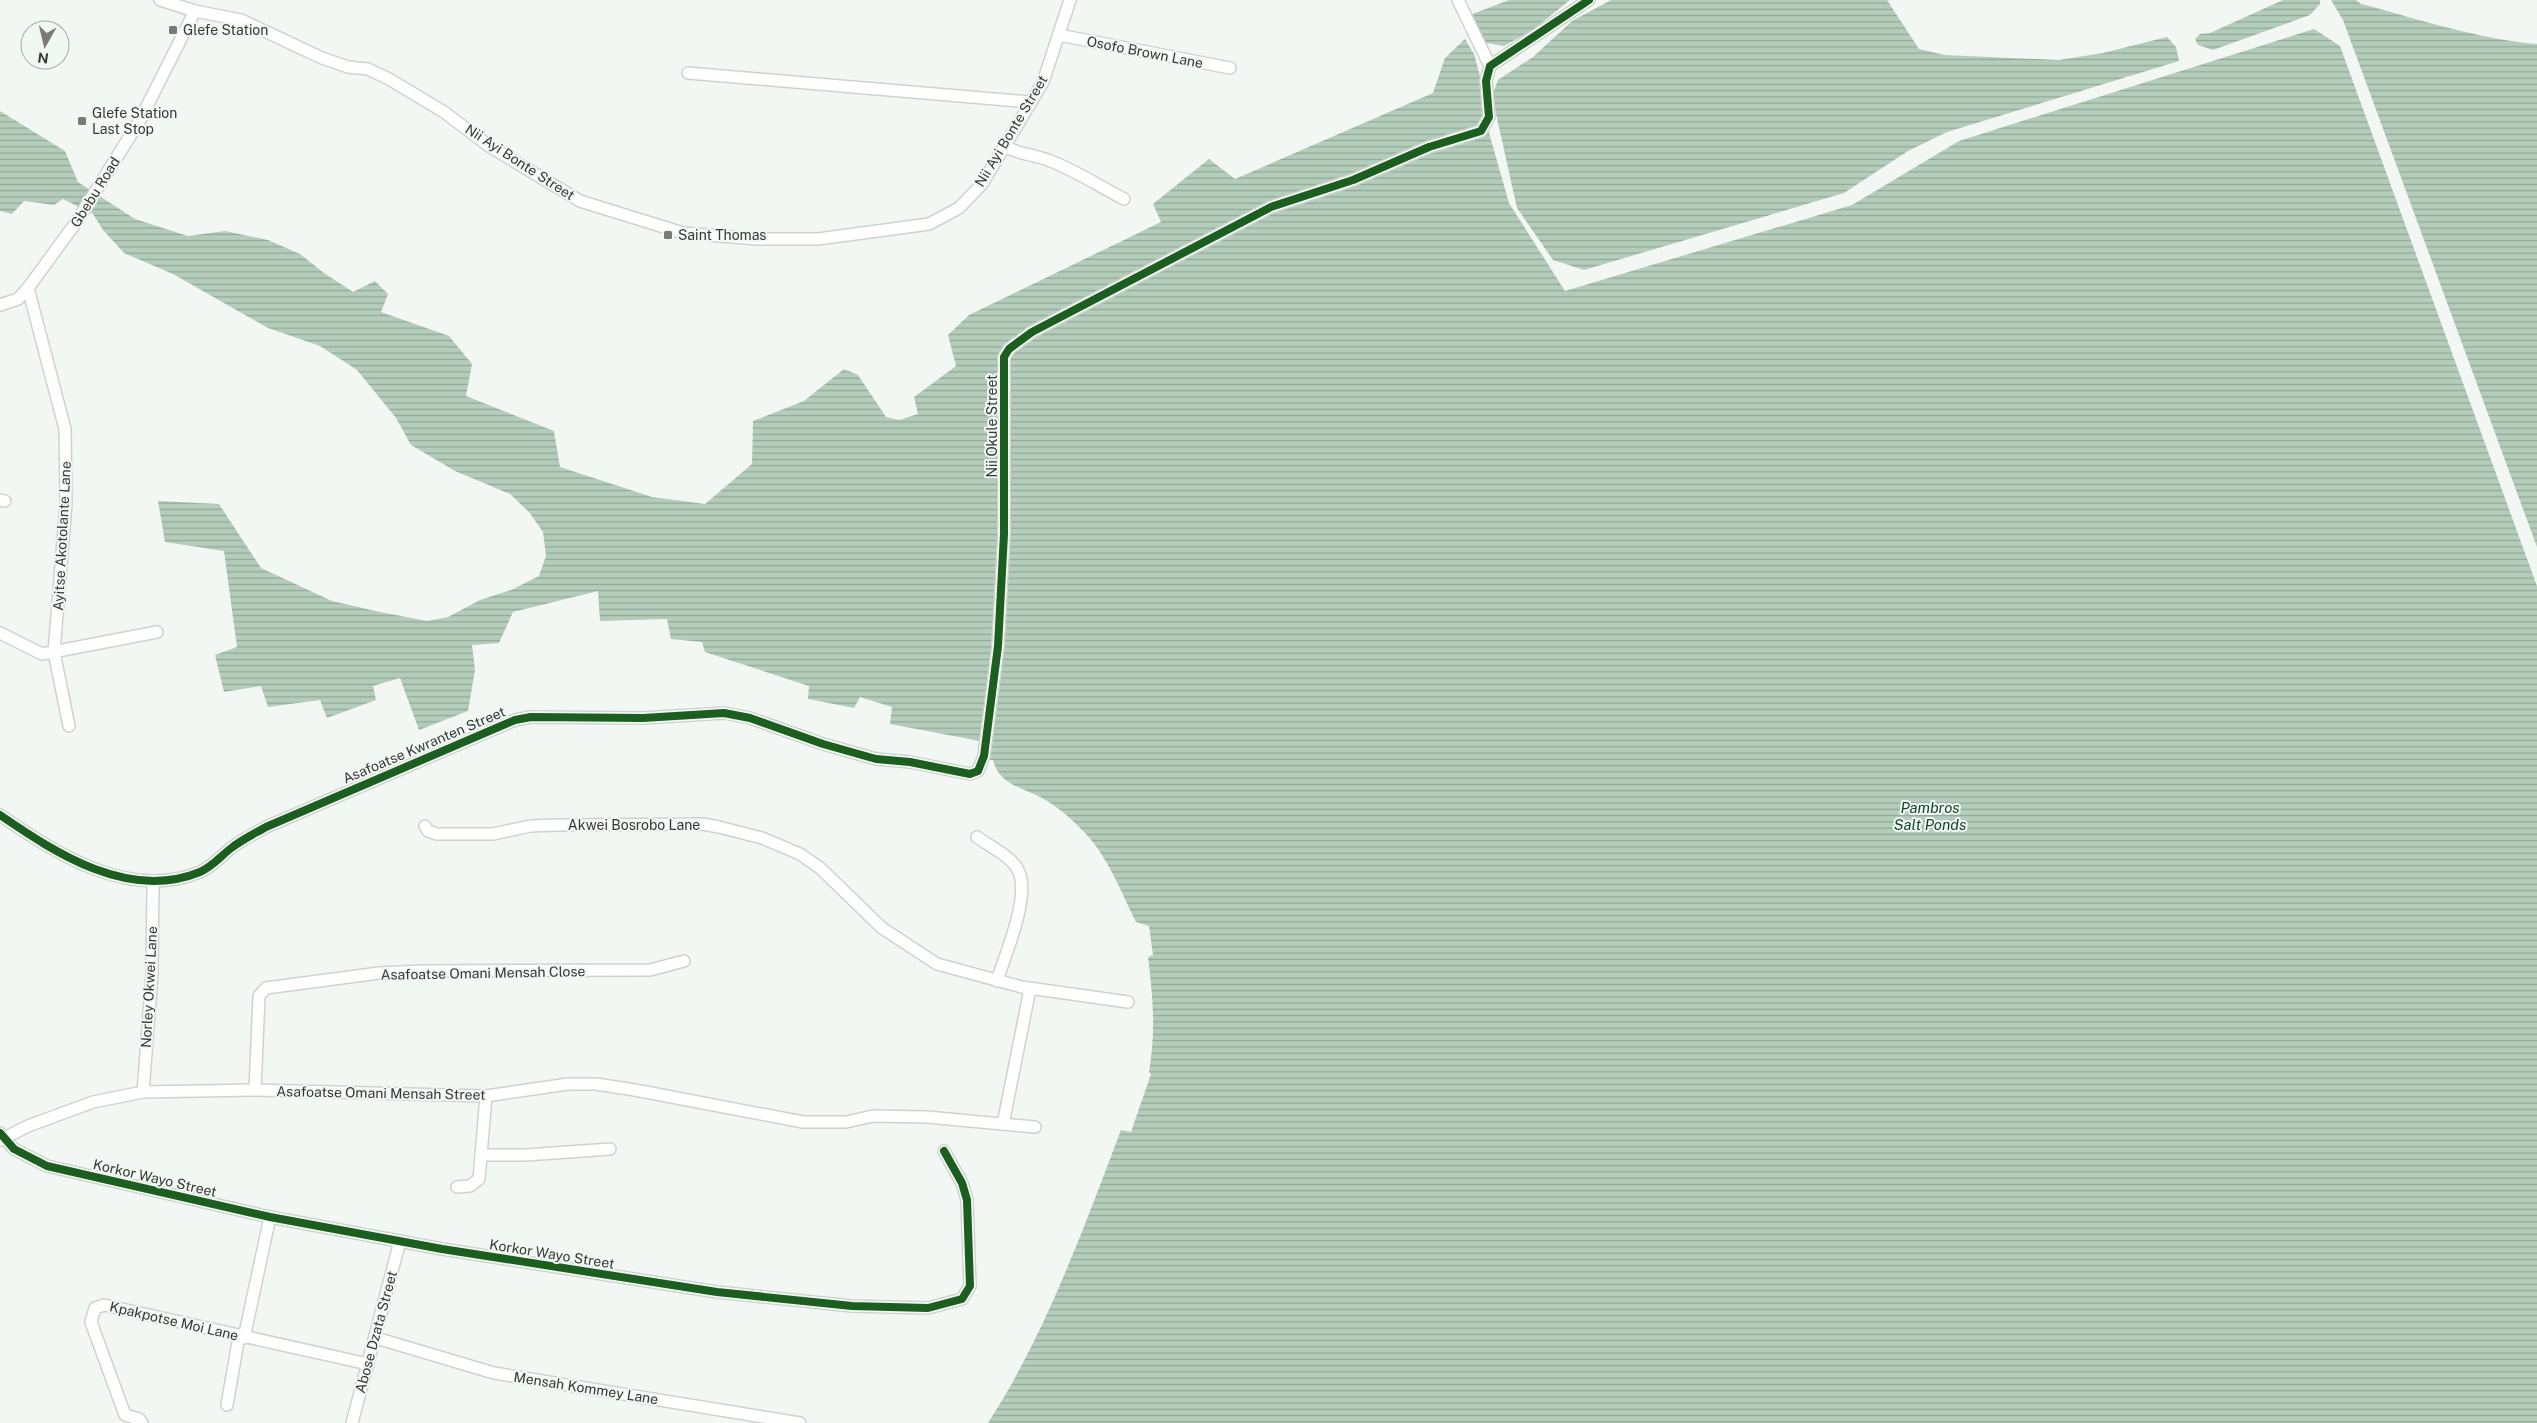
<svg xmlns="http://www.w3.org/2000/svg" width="2537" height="1423" font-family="'Public Sans',sans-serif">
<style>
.water{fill:url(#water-rules)}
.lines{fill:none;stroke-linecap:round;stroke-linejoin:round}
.minor-casing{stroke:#cfd3d0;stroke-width:14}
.minor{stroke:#fdfefd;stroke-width:11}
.cycleway-casing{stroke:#f1f8f2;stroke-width:11}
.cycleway{stroke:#1b5e20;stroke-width:8}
.poi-dot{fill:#787b78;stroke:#f1f8f2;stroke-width:2}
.labels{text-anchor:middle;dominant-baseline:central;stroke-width:4;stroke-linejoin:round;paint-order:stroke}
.poi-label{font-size:14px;fill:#363836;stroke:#f1f8f2;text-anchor:start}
.street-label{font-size:14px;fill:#363836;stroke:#f1f8f2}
.water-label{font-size:15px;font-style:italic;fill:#124726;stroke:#f1f8f2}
</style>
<defs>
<pattern id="water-rules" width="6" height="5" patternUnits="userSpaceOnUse" patternTransform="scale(1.25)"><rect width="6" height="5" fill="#b4cdba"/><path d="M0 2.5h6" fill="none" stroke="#93a798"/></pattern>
</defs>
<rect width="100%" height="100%" fill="#f2f7f3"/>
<!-- water -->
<g class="water">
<polygon points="1509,0 1570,0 1533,30 1504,46 1481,42 1470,15"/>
<polygon points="1611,0 1887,0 1919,49 1945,55 2059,60 2103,53 2167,37 2176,47 2179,61 1947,132 1908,151 1844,193 1584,270 1553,260 1517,208 1492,96 1498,80 1533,57 1572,21"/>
<polygon points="2283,0 2320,0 2320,4 2310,15 2213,50 2198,45 2195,39 2200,34 2210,33"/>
<path d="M 2331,0 L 2356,0 L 2361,4 C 2419,19 2477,39 2537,44 L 2537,547 L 2343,20 Z"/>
<path d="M 2314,29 L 2340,46 L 2537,586 L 2537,1423 L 988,1423 C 1046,1333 1083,1230 1121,1130 L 1131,1132 L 1151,1074 L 1149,1072 C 1156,1030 1153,999 1148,957 L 1153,955 L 1149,926 L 1136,922 C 1120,890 1107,854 1081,829 C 1071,818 1055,805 1042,798 C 1021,786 1000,786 993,760 L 978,759 L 980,741 L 890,724 L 892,707 L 860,697 L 854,708 L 808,699 L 809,686 L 705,652 L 702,642 L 671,639 L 667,619 L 600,621 L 598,591 L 513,612 L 499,643 L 472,645 L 475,670 L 468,711 L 419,730 L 400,678 L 373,686 L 376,700 L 327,718 L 320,700 L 268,707 L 261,686 L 224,692 L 215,655 L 237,647 L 224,551 L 165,542 L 158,501 L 219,504 L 261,568 L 332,601 L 380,612 L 427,621 L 448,617 L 480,600 L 511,590 L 539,576 L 546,556 L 543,532 L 529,512 L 510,494 L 455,471 L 411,445 L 396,418 L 357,370 L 320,346 L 268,328 L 173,274 L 124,253 L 103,230 L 93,214 L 63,199 L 54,205 L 24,201 L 12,214 L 0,211 L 0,111 L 65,151 L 78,182 L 135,219 L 188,236 L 225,231 L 268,240 L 300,254 L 324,273 L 353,292 L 375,281 L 388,294 L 381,312 L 449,336 L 472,364 L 466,396 L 554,431 L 560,467 L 652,497 L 705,504 L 752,464 L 753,421 L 804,401 L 844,369 L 858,375 L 886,417 L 899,420 L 918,414 L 914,397 L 956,366 L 948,335 L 969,315 L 1161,222 L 1153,204 L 1209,159 L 1235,179 L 1433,93 L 1445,58 L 1465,39 L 1474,54 L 1480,76 L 1486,122 L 1509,203 L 1565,291 L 1852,205 L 1959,141 Z"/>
</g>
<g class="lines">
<defs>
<g id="minor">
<polyline points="160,0 195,11 241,20 322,58 348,67 368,69 389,79 444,112 489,146 580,201 683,233 757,239 818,239 929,224 959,208 982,184 1043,82 1070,0"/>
<polyline points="1458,0 1490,66"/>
<polyline points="1059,35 1230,68"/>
<polyline points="688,73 1031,102"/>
<path d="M 1005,146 C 1019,155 1033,154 1048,160 C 1075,170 1099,186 1124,199"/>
<polyline points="28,288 65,429 66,504 54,652 69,726"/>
<polyline points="0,305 18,299 28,288 77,221 140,120 195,11"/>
<polyline points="0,500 5,501"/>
<polyline points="0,633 42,654 157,632"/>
<path d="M 0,815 C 57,854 129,901 200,872 C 213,866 220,857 230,849 C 241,840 254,834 266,827 L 515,720 L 531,717 L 643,718 L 724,713 L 750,718 L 823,744 L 876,759 L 910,762 L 970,774 L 978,771 L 984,756 L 998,646 L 1004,534 L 1004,357 L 1009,349 L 1032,332 L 1271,207 L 1353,180 L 1429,147 L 1481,131 L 1489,117 L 1486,81 L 1490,66 L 1589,0"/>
<polyline points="425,826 428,831 437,834 493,834 530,826 557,825 702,824 719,827 762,838 800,854 820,868 882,928 937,964 1022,987 1128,1002"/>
<path d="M 977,837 C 989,846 1013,857 1019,872 C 1030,898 1005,955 997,981"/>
<polyline points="255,1090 259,996 266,988 379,973 422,971 650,970 684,961"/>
<polyline points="143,1092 152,975 153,882"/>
<polyline points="1003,1124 1030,989"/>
<polyline points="0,1133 14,1149 47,1166 270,1217 442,1249 717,1292 852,1306 928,1308 962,1299 970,1286 967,1200 962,1183 944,1151"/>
<polyline points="0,1140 28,1126 93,1102 143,1092 255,1090 486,1096 568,1084 596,1084 635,1090 803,1122 846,1122 873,1116 927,1117 1035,1127"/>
<polyline points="481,1155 526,1155 610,1149"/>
<polyline points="457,1187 470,1186 479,1179 486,1096"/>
<polyline points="244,1338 270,1217"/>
<polyline points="376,1338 494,1373 800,1423"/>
<polyline points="227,1405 239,1336"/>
<polyline points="142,1423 139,1419 125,1415 91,1322 95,1308 104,1305 368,1364"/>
<polyline points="352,1423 400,1241"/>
</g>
</defs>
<!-- minor casing -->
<use href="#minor" class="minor-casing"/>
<!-- minor -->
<use href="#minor" class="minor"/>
<defs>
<g id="cycleway">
<path d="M 0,815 C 57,854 129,901 200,872 C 213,866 220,857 230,849 C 241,840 254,834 266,827 L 515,720 L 531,717 L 643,718 L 724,713 L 750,718 L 823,744 L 876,759 L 910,762 L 970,774 L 978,771 L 984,756 L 998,646 L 1004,534 L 1004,357 L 1009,349 L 1032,332 L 1271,207 L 1353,180 L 1429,147 L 1481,131 L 1489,117 L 1486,81 L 1490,66 L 1589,0"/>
<polyline points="0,1133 14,1149 47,1166 270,1217 442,1249 717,1292 852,1306 928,1308 962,1299 970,1286 967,1200 962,1183 944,1151"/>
</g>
</defs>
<!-- cycleway casing -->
<use href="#cycleway" class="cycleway-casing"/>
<!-- cycleway -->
<use href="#cycleway" class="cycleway"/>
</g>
<!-- markers -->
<g class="poi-dot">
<rect x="168" y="25" width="10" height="10" rx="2.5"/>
<rect x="77" y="116" width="10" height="10" rx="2.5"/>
<rect x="663" y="230" width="10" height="10" rx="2.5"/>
</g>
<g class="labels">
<!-- poi labels -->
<g class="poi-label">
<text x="183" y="30">Glefe Station</text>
<text x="92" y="113">Glefe Station<tspan x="92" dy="16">Last Stop</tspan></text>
<text x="678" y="235">Saint Thomas</text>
</g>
<!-- street labels -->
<g class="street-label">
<text transform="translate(1145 52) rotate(11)">Osofo Brown Lane</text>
<text transform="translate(1011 131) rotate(-59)">Nii Ayi Bonte Street</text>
<text transform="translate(520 162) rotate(33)">Nii Ayi Bonte Street</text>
<text transform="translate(95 192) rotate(-58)">Gbebu Road</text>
<text transform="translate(992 426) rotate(-90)">Nii Okule Street</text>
<text transform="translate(62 536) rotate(-87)">Ayitse Akotolante Lane</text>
<text transform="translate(424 745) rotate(-23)">Asafoatse Kwranten Street</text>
<text x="634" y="825">Akwei Bosrobo Lane</text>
<text transform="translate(483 973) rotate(-1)">Asafoatse Omani Mensah Close</text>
<text transform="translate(149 987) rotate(-87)">Norley Okwei Lane</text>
<text transform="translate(381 1093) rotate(1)">Asafoatse Omani Mensah Street</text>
<text transform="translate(155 1178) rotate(13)">Korkor Wayo Street</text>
<text transform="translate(552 1254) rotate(9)">Korkor Wayo Street</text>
<text transform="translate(174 1321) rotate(13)">Kpakpotse Moi Lane</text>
<text transform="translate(376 1332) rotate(-75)">Abose Dzata Street</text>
<text transform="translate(586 1388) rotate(9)">Mensah Kommey Lane</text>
</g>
<!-- water labels -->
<g class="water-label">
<text x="1930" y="807">Pambros<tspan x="1930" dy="17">Salt Ponds</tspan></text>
</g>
</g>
<!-- north arrow -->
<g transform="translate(45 45) rotate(188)"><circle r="24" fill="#f1f8f2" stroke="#a6aba7"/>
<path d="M0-4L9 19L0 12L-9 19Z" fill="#787b78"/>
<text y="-8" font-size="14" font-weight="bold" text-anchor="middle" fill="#363836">N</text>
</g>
</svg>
